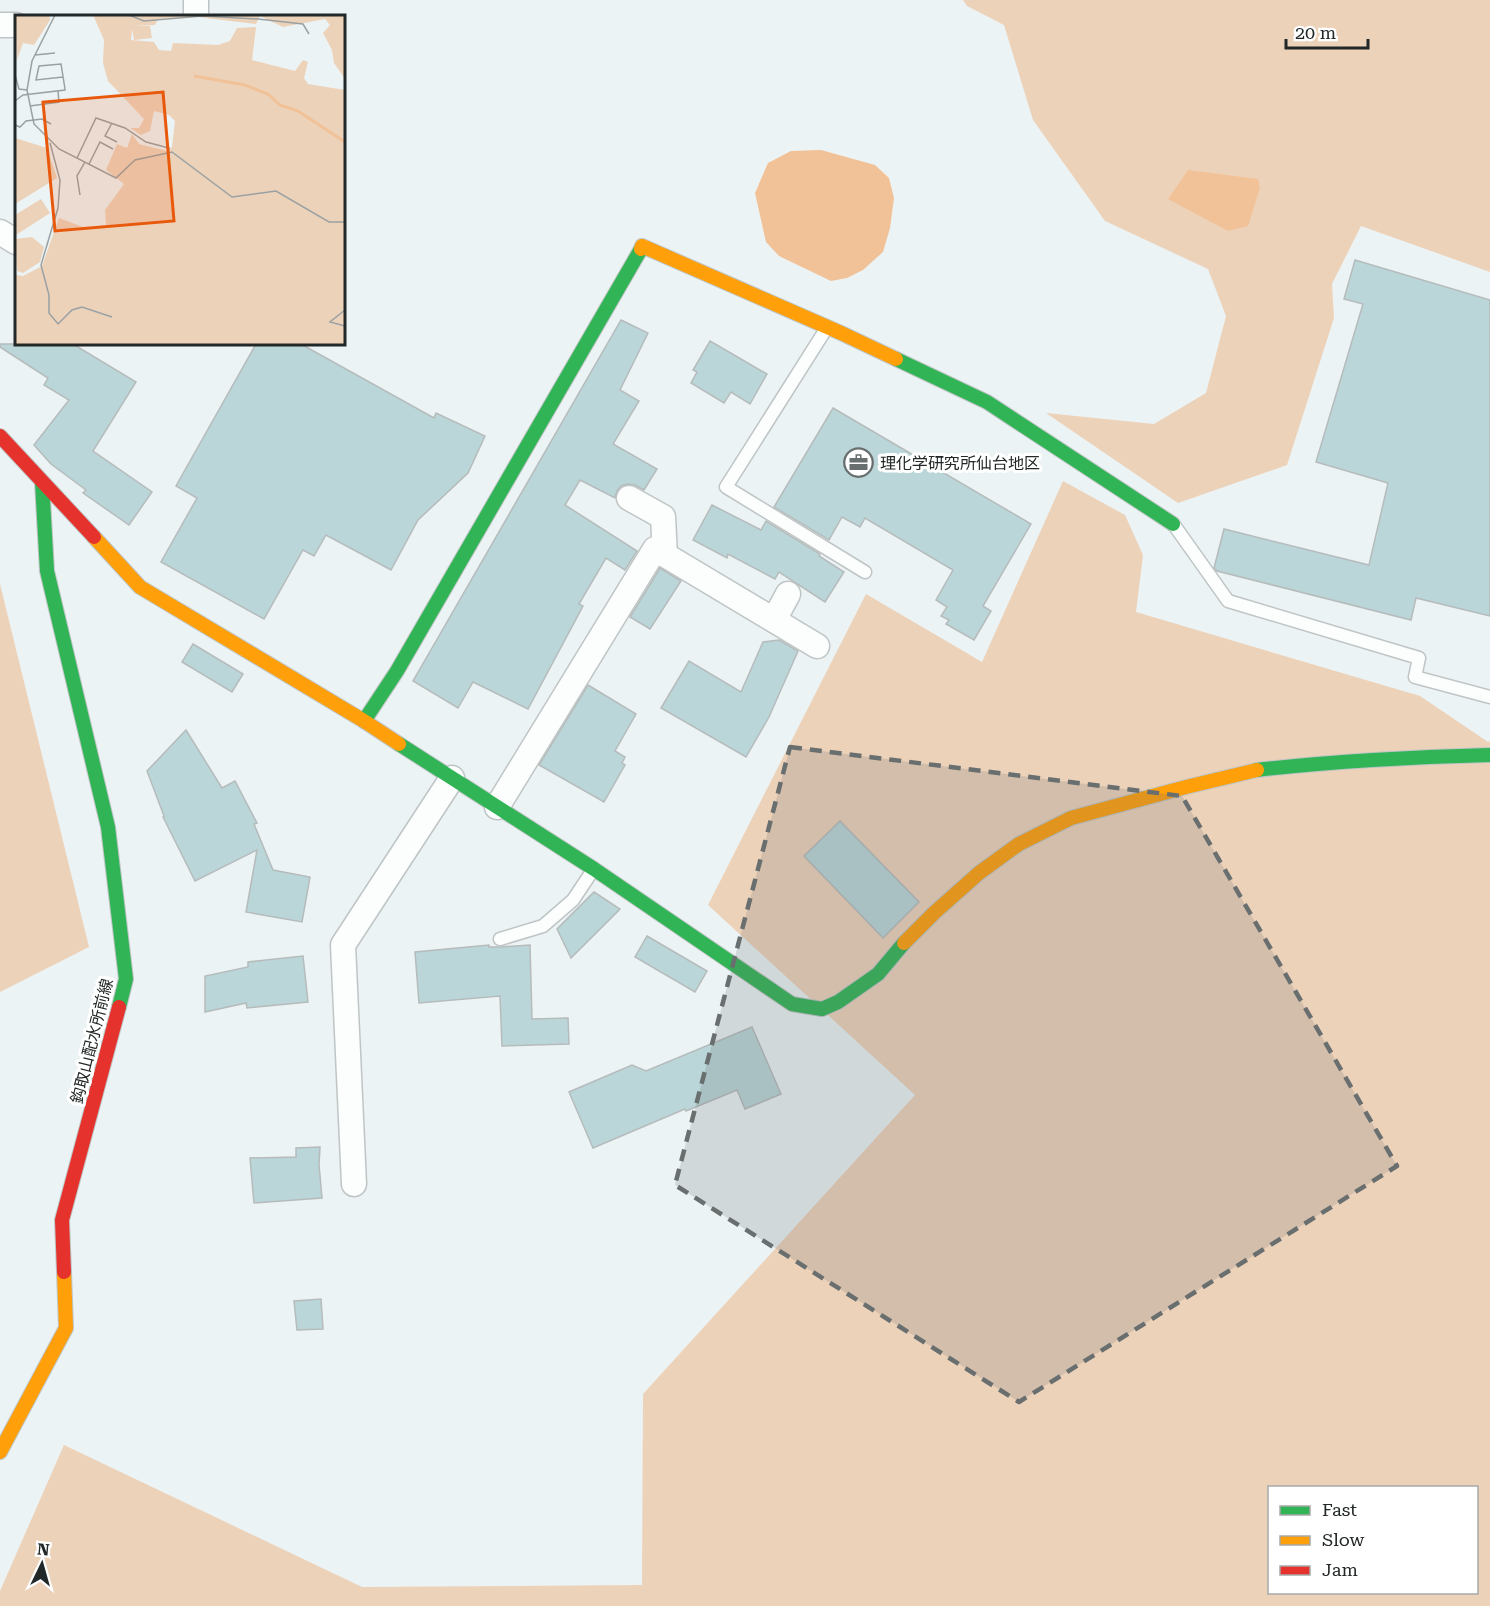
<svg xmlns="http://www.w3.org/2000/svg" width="1490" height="1606" font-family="'Roboto Serif','Noto Sans JP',serif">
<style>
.green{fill:#edd2ba;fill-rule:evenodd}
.water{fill:#f1c298}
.building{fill:#bad6d8;stroke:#b6bbbc;stroke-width:1.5}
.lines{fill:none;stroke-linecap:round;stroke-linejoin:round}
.lane-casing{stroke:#bfc5c5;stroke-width:15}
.street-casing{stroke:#bfc5c5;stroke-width:27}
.fast-casing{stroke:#bfc5c5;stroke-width:16}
.slow-casing{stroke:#bfc5c5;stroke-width:16}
.jam-casing{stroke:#bfc5c5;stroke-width:16}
.lane{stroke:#fcfdfd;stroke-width:12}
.street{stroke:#fcfdfd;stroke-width:24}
.fast{stroke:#30b455;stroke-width:14}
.slow{stroke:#ff9f0a;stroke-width:14}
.jam{stroke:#e5322d;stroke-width:14}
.marked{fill:#696e6f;fill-opacity:0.2;stroke:#696e6f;stroke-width:4.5;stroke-dasharray:12 8;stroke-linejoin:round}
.labels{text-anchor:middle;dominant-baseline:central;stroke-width:6;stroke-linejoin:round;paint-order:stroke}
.poi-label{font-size:16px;fill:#222727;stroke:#fff;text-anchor:start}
.street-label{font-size:16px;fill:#222727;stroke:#fff}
.inset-river{fill:none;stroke:#f1c298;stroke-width:3}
.inset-road{fill:none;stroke:#9ba1a2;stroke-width:1.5}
.view{fill:#e8590c;fill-opacity:0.15;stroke:#e8590c;stroke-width:3}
.inset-edge{fill:none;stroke:#222727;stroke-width:3}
</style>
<rect width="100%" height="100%" fill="#ecf3f4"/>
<!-- green -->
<g class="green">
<polygon points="963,0 1490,0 1490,272 1361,226 1332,284 1334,318 1287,465 1178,503 1046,413 1154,424 1206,393 1226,316 1208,269 1105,221 1033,120 1004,25 967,6"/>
<path d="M 1063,481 L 1125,515 L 1143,555 L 1136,612 L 1420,696 L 1488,742 L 1490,741 L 1490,1606 L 0,1606 L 0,1591 L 64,1445 L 362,1587 L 642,1585 L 643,1394 L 915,1095 L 708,905 L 866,594 L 982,662 ZM 1270,1488 L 1476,1488 L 1476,1592 L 1270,1592 Z"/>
<polygon points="0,584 89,947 0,992"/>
</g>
<!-- water -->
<g class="water">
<polygon points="821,150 875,165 889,178 894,198 890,228 883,252 863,270 847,278 831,281 779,256 766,242 755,193 768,163 791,151"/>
<polygon points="1188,170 1258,179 1260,188 1248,226 1228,231 1168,199"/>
</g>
<!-- building -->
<g class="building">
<polygon points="1355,260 1490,300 1490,616 1416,598 1411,620 1217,571 1214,568 1224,529 1369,565 1388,483 1316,462 1363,304 1344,299"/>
<polygon points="621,320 648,333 620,390 639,401 613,444 657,469 644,490 635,485 628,484 621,486 617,491 615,498 580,480 565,505 637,551 625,570 606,558 579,604 583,606 528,709 473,682 458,708 413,681"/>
<polygon points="710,341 767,374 750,404 731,392 724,403 691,383 697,372 693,370"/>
<polygon points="0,344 73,344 136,382 93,451 152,492 129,525 83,493 86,490 51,464 34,445 69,400 44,385 48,378 0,347"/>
<polygon points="256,344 301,344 434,418 436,413 485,436 468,473 418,520 391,570 326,535 314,556 303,550 264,619 161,562 197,498 176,486"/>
<polygon points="833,408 1031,524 983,606 991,611 974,640 946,624 949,620 941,616 947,607 936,600 953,570 865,518 860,527 842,517 829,540 774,507"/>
<polygon points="712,505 761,530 766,521 820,554 819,556 844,572 825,602 779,572 775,579 728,554 727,558 693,540"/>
<polygon points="660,568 681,581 650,629 630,617"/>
<polygon points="779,640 798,651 769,717 746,757 661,708 689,661 741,692 763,642"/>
<polygon points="193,644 243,674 232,692 182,662"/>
<polygon points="588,685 636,714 615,751 625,757 622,763 625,765 604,802 539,765"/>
<polygon points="186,730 222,788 235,781 257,823 254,824 273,870 310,877 302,922 246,912 257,850 195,881 163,817 164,816 147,771"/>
<polygon points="840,821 919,902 883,938 804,856"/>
<polygon points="594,892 620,909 571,958 557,929"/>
<polygon points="647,936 707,971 695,992 635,957"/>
<polygon points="489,945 489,947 499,947 530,945 532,1019 568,1018 569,1044 502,1046 500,996 419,1003 415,952"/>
<polygon points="303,956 308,1002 247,1008 246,1003 205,1012 205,976 248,967 248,962"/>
<polygon points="752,1027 781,1094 745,1109 737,1090 686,1111 685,1109 593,1148 569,1092 632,1065 646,1071"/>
<polygon points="320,1147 319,1165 322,1198 254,1203 250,1158 296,1157 296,1148"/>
<polygon points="321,1299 323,1329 297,1330 294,1301"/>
</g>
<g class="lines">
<defs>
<g id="lane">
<polyline points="826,329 726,487 865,572"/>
<polyline points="1174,525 1228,601 1419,658 1415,677 1490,697"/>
<polyline points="500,939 543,926 573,900 593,870"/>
</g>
<g id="street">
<polyline points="196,0 196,16"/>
<polyline points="0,25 16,25"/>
<polyline points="0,232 16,242"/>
<polyline points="629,498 663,517 665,555"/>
<polyline points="774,620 788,594"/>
<polyline points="497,807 655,549 817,646"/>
<polyline points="354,1184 343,945 452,778"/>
</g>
<g id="fast">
<polyline points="896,359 987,402 1173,524"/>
<polyline points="42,482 47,571 108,827 126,979 119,1007"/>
<polyline points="364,721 397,671 641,249"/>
<polyline points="399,744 594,869 792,1004 822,1009 838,1002 878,974 904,943"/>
<path d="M 1257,770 C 1335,761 1412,757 1490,755"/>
</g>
<g id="slow">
<polyline points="641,249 642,246 841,333 896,359"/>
<polyline points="94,537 140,587 364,721 399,744"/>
<polyline points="904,943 934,913 979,873 1019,844 1071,818 1186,787 1257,770"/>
<polyline points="0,1452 66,1328 64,1272"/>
</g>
<g id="jam">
<polyline points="0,436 94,537"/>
<polyline points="64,1272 62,1220 119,1007"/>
</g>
</defs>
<!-- lane casing -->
<use href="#lane" class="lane-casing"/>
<!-- street casing -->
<use href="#street" class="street-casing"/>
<!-- fast casing -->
<use href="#fast" class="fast-casing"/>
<!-- slow casing -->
<use href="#slow" class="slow-casing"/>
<!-- jam casing -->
<use href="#jam" class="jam-casing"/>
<!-- lane -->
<use href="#lane" class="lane"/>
<!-- street -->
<use href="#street" class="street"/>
<!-- fast -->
<use href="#fast" class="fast"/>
<!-- slow -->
<use href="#slow" class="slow"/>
<!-- jam -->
<use href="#jam" class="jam"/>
</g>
<!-- marked area -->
<path class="marked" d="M 790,747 L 1182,796 L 1397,1166 L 1019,1402 L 675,1185 Z"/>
<!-- icons -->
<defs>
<symbol id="office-ring" viewBox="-11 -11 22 22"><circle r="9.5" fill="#fff" stroke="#696e6f" stroke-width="1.5"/><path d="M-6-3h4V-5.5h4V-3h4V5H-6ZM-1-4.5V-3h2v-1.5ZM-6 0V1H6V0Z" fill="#696e6f"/></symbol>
</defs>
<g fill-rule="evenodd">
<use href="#office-ring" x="842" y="446" width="33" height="33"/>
</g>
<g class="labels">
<!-- poi labels -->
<g class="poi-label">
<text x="880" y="463">理化学研究所仙台地区</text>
</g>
<!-- street labels -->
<g class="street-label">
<text transform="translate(92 1041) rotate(-76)">鈎取山配水所前線</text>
</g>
</g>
<!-- overview -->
<g transform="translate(15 15)">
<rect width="330" height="330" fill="#ecf3f4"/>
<path d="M 0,0 L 34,0 L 35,5 L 19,30 L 8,28 L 2,45 ZM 78,0 L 330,0 L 330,64 L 319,48 L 317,35 L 308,18 L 315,10 L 310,4 L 268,12 L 245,1 L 241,9 L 182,2 L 143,4 L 140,10 L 117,11 L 135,11 L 137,23 L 119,25 L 117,14 L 116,25 L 139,27 L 144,35 L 156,36 L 158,28 L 203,30 L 215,26 L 222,13 L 241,12 L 237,45 L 280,56 L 288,45 L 293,47 L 289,63 L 293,69 L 330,75 L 330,330 L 0,330 L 0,254 L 2,260 L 8,261 L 27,251 L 44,203 L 68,212 L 91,210 L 90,195 L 109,169 L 91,155 L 102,129 L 112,133 L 117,119 L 124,129 L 152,136 L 157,132 L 160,106 L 154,100 L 139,96 L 135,116 L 126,120 L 115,113 L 124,113 L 129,104 L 93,66 L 88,48 L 89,25 ZM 0,123 L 32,133 L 42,163 L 0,189 ZM 26,184 L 35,198 L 1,220 L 0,200 ZM 17,222 L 29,232 L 25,247 L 8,258 L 2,256 L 0,224 Z" fill="#edd2ba"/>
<path class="inset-river" d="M 179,61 L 230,70 L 253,79 L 265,90 L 283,96 L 330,127"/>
<path class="inset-road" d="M 40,0 L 17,46 L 12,75 L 19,109 L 44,134 L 101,163 L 120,145 L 157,137 L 217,182 L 261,176 L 314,207 L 330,207M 114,0 L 129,6 L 187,1 L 243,4 L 288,9 L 294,19M 20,40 L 40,38M 0,60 L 4,74 L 12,75M 0,86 L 8,80 L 50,75 L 50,74 L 46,49 L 24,51 L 21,65 L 48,62M 15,91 L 44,87 L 43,76M 97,108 L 90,121 L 102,127M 0,110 L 5,112 L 11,106 L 27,104 L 36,109M 35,128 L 45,165 L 43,193 L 26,250 L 34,280 L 34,298 L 43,309 L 57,295 L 67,292 L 97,302M 62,143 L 81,103 L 110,113 L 131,127 L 154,133 L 153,138M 74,149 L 85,127 L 98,134M 65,180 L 62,161 L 70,147M 330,295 L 315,307 L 330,311"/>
<path class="view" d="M 148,77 L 159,206 L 40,216 L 28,87 Z"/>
<rect width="330" height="330" class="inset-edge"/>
</g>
<!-- legend -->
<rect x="1268" y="1486" width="210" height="108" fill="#ffffff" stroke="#a7a9a9" stroke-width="1.5"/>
<rect x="1280" y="1506" width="30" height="9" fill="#30b455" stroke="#a7a9a9" stroke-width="1.5"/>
<text x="1322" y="1516" font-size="18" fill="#222727">Fast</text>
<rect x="1280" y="1536" width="30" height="9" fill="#ff9f0a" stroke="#a7a9a9" stroke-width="1.5"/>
<text x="1322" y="1546" font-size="18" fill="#222727">Slow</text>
<rect x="1280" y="1566" width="30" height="9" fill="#e5322d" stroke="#a7a9a9" stroke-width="1.5"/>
<text x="1322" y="1576" font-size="18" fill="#222727">Jam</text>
<!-- north arrow -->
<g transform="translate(42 1564) rotate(5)" stroke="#ffffff" stroke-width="4.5" paint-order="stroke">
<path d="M0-4.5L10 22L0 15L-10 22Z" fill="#222727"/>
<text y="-9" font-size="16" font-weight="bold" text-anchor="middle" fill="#222727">N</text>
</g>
<!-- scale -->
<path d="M1286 39v9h82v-9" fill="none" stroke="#222727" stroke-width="3"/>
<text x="1295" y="39" font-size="18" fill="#222727" stroke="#ffffff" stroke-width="4.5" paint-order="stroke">20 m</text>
</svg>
